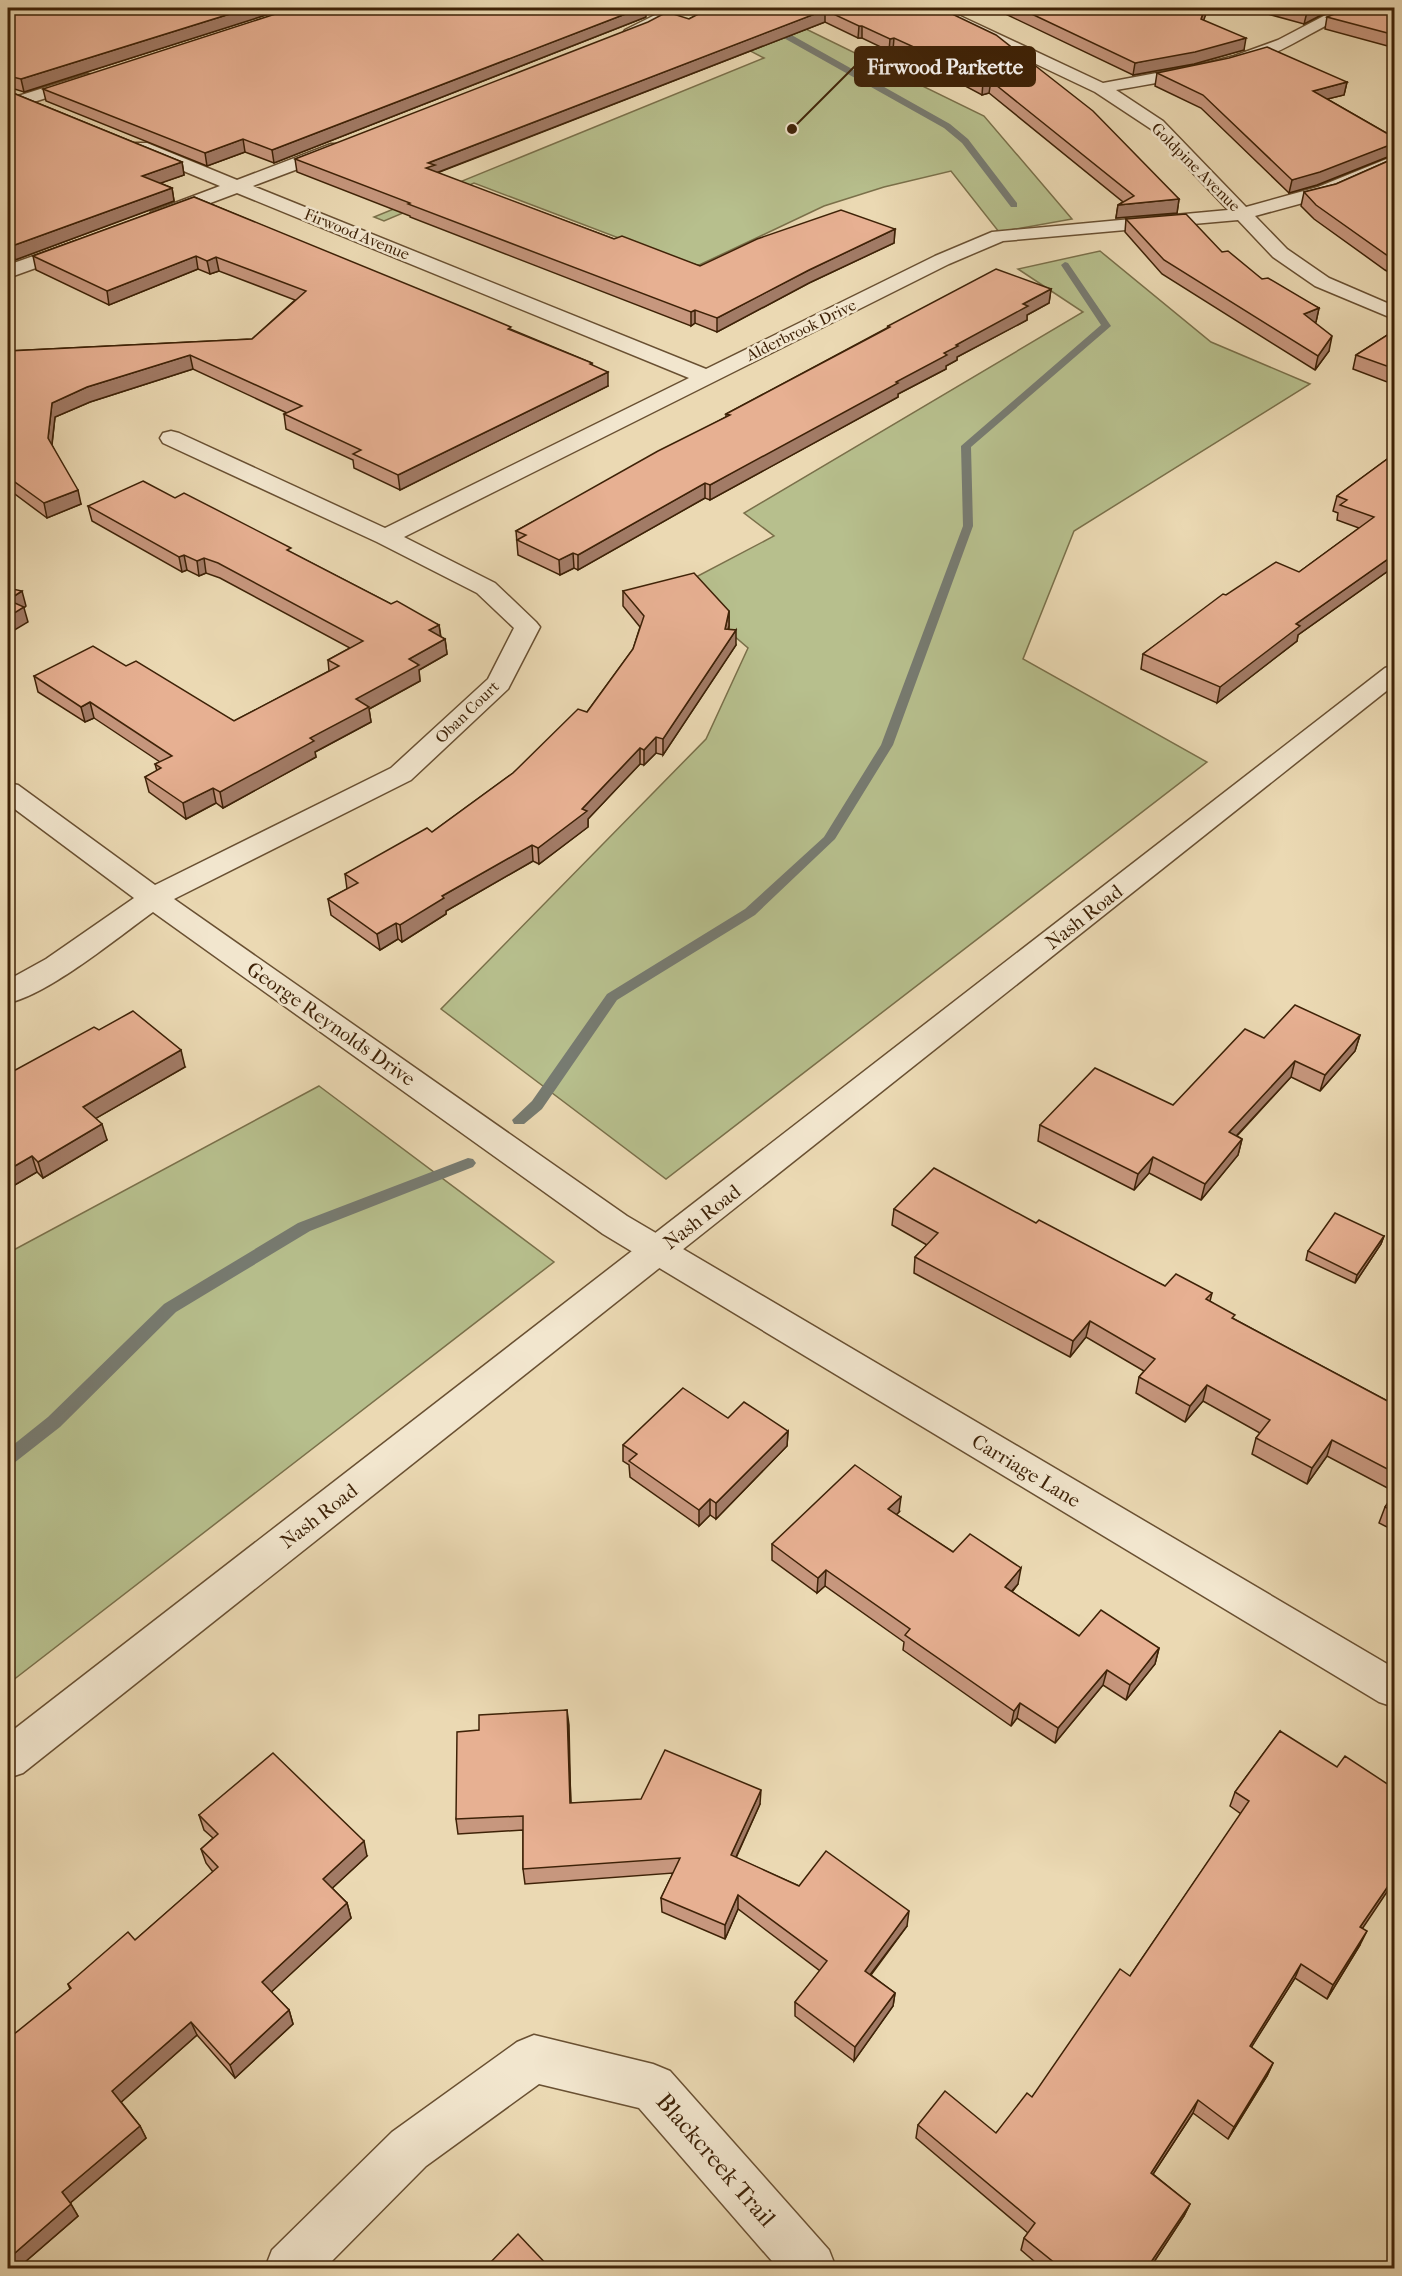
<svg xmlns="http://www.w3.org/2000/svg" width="1402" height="2276" font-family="'IM FELL French Canon',serif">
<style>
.green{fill:#b7bf8d;stroke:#7a704a;stroke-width:1.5}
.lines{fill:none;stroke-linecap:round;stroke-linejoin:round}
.stream{fill:#777b71;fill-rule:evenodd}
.minor-casing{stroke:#695032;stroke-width:3}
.tertiary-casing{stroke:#695032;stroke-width:3}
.minor{fill:#f2e6ce;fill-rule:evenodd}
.tertiary{fill:#f2e6ce;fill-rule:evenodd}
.wall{fill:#c7977e;stroke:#3e2207;stroke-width:1.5}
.shaded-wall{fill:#a27b66;stroke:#3e2207;stroke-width:1.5}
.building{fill:#e7b092;stroke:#3e2207;stroke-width:1.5}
.labels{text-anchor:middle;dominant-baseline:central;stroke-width:5;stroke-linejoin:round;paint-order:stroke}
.far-street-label{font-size:16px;fill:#3e2207;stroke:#f2e6ce}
.street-label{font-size:20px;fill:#3e2207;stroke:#f2e6ce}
.near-street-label{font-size:24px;fill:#3e2207;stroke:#f2e6ce}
.leader{fill:none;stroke:#3e2207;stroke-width:2}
.callout-dot{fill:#3e2207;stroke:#f2e6ce;stroke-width:2}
.callout{fill:#3e2207;stroke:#3e2207;stroke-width:2}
.callout-label{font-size:21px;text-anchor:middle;font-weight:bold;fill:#fff}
</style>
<rect width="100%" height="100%" fill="#ebd9b3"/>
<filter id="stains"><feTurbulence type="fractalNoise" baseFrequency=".00333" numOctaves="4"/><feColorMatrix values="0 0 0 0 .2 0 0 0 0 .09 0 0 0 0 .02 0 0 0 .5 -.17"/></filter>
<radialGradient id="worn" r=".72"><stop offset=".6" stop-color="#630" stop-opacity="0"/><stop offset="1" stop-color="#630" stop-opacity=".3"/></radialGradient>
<!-- green -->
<g class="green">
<polygon points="763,8 984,116 1072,219 999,232 951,171 884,187 824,206 695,267 474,183 384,221 374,217 764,58 695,22"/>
<polygon points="1100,251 1211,342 1310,384 1074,531 1023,659 1207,762 666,1179 441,1009 706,739 748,648 677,587 774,536 744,513 1083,312 1018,269"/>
<polygon points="319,1086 554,1262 8,1684 8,1253"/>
</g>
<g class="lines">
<!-- stream -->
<g class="stream">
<polygon points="766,24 772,24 950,124 968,139 1017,203 1017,207 1011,207 962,143 944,128 766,28"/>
<polygon points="1065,262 1068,263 1111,326 971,447 973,526 893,745 835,839 755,915 617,1000 542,1109 524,1124 514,1124 512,1120 532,1101 607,994 745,909 824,837 881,745 963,526 961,446 1101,325 1061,265"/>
<polygon points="468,1158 473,1159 476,1163 473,1167 310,1231 176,1312 60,1427 14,1463 8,1465 8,1449 48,1417 164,1304 298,1223"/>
</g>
<defs>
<g id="minor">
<polygon points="669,8 688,8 686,11 637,36 625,36 623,33 625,30"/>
<path d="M 913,8 L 935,8 L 960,16 L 1103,83 L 1194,66 L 1234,56 L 1278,40 L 1339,8 L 1362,8 L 1360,11 C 1327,21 1300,43 1269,55 C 1220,73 1167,81 1116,90 L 1163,121 L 1246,207 L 1318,187 L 1394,156 L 1394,167 L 1332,195 L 1255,216 L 1287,249 L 1329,278 L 1394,306 L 1394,319 L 1315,286 L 1273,257 L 1238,220 L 1003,241 L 949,264 L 404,537 L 495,583 L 536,622 L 540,627 L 508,689 L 411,780 L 174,899 L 627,1216 L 1394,1668 L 1394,1707 L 1379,1702 L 603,1234 L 153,912 C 117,938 49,994 8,1003 L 8,980 L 46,959 L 134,898 L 8,804 L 8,783 L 18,785 L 155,885 L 391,768 L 488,679 L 514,628 L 477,593 L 377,542 L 163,443 L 160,438 L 163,433 L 171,431 L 179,433 L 385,528 L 689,378 L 237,193 L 165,220 L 151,220 L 149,216 L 151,212 L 220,186 L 135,151 L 132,147 L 135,143 L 147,143 L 237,180 L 331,144 L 343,144 L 346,148 L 343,152 L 253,186 L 706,369 L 935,256 L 992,232 L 1228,210 L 1151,129 L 1095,92 L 948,22 L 915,11 Z"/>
<polygon points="88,74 94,75 96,79 94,83 24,105 18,104 15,100 18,96"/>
<polygon points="76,241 83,243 86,247 83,251 8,278 8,265"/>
<polygon points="534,2035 653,2064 670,2071 829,2250 836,2268 778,2268 639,2108 539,2084 426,2166 325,2268 265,2268 272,2250 392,2132 517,2042"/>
</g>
<polygon id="tertiary" points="1394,665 1394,685 23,1773 8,1778 8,1734 1385,668"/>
</defs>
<!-- minor casing -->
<use href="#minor" class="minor-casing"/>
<!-- tertiary casing -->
<use href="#tertiary" class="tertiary-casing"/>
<!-- minor -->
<use href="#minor" class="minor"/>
<!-- tertiary -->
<use href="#tertiary" class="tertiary"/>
</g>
<!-- wall -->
<g class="wall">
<polygon points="8,8 288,8 24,92 8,87"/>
<polygon points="710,8 934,8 1179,199 1177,213 1116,218 1118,205 1123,202 989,93 982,95 926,65 893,50 889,51 862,38 858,38 825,22 437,173 614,239 700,266 895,229 894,243 809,283 717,332 695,323 691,326 410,217 410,216 297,172 295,159 689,19"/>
<polygon points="993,8 1208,8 1203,20 1244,50 1194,64 1133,75"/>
<polygon points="1246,8 1335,8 1304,24"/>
<polygon points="1395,8 1395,48 1325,29 1327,17"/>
<polygon points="646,17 274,163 245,152 207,166 46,101 43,89"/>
<polygon points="1157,73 1347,82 1344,95 1327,99 1395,138 1395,154 1317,185 1289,193 1201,108 1155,86"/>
<polygon points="8,91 182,162 184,175 160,183 172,188 174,201 15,260 8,256"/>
<polygon points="1395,158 1395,276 1385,270 1314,219 1301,206 1304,192 1336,184"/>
<polygon points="194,197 592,363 592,366 608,386 400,490 354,468 353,460 286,429 284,414 287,413 193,369 90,402 55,417 52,445 81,504 47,518 12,492 8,492 8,351 252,339 295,300 219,271 210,274 198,269 109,305 36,270 33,256"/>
<polygon points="1126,219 1222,252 1262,279 1319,308 1316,322 1315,323 1329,351 1315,370 1162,274 1125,232"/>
<polygon points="1051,289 1049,303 1027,315 1027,320 957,357 957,360 946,366 946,369 898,394 898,397 710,500 705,498 578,570 574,568 560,575 518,555 516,531 726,417 726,414 887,328 888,326"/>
<polygon points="1395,330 1395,385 1353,369 1356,355"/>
<polygon points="1390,457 1395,566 1298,635 1297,641 1217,703 1141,669 1143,654 1226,595 1299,572 1359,528 1337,520 1338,513 1333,511 1337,496"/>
<polygon points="175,498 292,553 391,604 439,625 441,637 445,639 447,654 419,670 420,681 369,709 371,722 315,752 316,757 223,808 216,803 186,819 149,792 145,777 157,771 155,764 160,762 94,718 85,722 38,692 34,676 126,666 234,721 329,671 328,660 350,648 220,578 206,573 199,576 187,570 182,572 92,521 88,506"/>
<polygon points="623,591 729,611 729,629 736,645 663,755 656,753 644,765 640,764 588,819 588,827 539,864 533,861 446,911 446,914 402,942 398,939 380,950 331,915 328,899 347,889 345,874 432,832 513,773 587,712 633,649 640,627 623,606"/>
<polygon points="99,1030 185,1067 96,1118 107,1140 43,1178 37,1172 8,1189 8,1074"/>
<polygon points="1360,1035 1355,1051 1320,1091 1291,1077 1237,1136 1242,1139 1238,1155 1201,1200 1149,1173 1134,1190 1038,1141 1040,1125 1173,1105 1264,1038"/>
<polygon points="894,1209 1036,1223 1165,1286 1212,1293 1210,1301 1234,1319 1395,1405 1395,1492 1327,1456 1307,1484 1252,1454 1256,1438 1260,1433 1203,1401 1185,1422 1136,1393 1139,1377 1144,1371 1086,1337 1070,1357 914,1273 915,1257 927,1245 892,1225"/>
<polygon points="1384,1236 1381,1244 1355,1283 1306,1260 1308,1251"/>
<polygon points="728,1418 788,1431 787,1446 716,1519 710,1515 699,1526 630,1477 629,1465 623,1461 623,1445"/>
<polygon points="1395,1493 1395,1531 1379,1523 1385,1507"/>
<polygon points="899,1512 896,1515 953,1552 1018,1584 1012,1592 1079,1636 1159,1648 1155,1664 1126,1700 1103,1685 1055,1743 1017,1718 1011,1726 903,1650 904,1642 825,1586 817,1593 772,1560 772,1544"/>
<polygon points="567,1710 571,1803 760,1804 736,1858 799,1886 907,1926 871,1975 895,1993 893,2006 854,2061 795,2016 795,2002 820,1971 738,1909 725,1939 662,1912 661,1898 673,1873 525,1884 523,1869 523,1830 458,1834 456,1819 479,1730"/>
<polygon points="1280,1731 1362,1928 1360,1945 1327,1999 1295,1978 1251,2047 1273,2063 1267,2076 1228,2139 1193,2113 1153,2174 1190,2204 1184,2216 1150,2268 1042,2268 1021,2250 1024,2238 1028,2233 916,2138 918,2125 996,2133 1032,2097 1130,1976 1241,1814 1230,1806 1235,1792"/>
<polygon points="199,1815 367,1856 332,1888 347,1903 351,1918 271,1992 289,2010 293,2024 235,2078 197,2035 121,2102 140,2126 146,2138 70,2203 78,2216 18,2268 70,1989 68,1984 135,1940 213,1872 206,1863 201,1849 213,1838 204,1830"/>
</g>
<!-- shaded-wall -->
<g class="shaded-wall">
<polygon points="249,8 288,8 24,92 21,79"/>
<polygon points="641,8 646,8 646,17 274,163 272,150"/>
<polygon points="1205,8 1208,8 1200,31 1201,19"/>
<polygon points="1315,8 1335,8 1304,24 1307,12"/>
<polygon points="825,10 825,22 436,173 426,168 428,163"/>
<polygon points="859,26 862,26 862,38 858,38"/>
<polygon points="894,38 893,50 889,51 890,39"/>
<polygon points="1246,38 1244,50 1194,64 1133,75 1135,63"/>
<polygon points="991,81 989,93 982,95 983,82"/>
<polygon points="1347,82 1344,95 1311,103 1313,91"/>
<polygon points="243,139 245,152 207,166 205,153"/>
<polygon points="1395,143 1395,154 1317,185 1289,193 1292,180"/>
<polygon points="182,162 184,175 144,189 142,176"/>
<polygon points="172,188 174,201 15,260 12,246"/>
<polygon points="1179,199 1177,213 1116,218 1118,205"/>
<polygon points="895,229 894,243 809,283 717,332 717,318 809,270"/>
<polygon points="196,256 198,269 109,305 107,291"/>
<polygon points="216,257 219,271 210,274 207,261"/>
<polygon points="1051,289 1049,303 1027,315 1027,320 957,357 957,360 946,366 946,369 898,394 898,397 710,500 710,485 944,353 956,345 1023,304"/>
<polygon points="1319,308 1316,322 1302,328 1304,314"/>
<polygon points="695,310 695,323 691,326 691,312"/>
<polygon points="1332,336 1329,351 1315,370 1318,356"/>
<polygon points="190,355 193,369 90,402 55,417 51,452 48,438 52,403 87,387"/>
<polygon points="608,372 608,386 400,490 398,475"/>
<polygon points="705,483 705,498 578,570 578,555"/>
<polygon points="78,490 81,504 47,518 44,503"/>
<polygon points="573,553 574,568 560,575 559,560"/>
<polygon points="1395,554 1395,566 1298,635 1297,641 1217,703 1220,687 1296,624"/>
<polygon points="184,555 187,570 182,572 179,557"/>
<polygon points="204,558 206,573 199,576 197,561"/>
<polygon points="22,591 26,606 24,608 28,622 8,634 8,600"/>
<polygon points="729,611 729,626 724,644 725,629"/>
<polygon points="439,625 441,640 429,630"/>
<polygon points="736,630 736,645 663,755 663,739"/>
<polygon points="445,639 447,654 419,670 420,681 369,709 371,722 315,752 316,757 223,808 220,792 310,738 356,699 409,659"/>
<polygon points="90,702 94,718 85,722 81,707"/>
<polygon points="656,737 656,753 644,765 644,750"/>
<polygon points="640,748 640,764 588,819 588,827 539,864 538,848 582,809"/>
<polygon points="213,788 216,803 186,819 183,803"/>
<polygon points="532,845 533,861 446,911 446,914 402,942 400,925 442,896"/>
<polygon points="396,923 398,939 380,950 377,934"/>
<polygon points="8,925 11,939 8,941"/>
<polygon points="1360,1035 1355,1051 1320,1091 1325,1075"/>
<polygon points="181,1050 185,1067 88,1123 83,1107"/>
<polygon points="1295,1061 1291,1077 1225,1148 1229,1132"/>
<polygon points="102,1124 107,1140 43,1178 38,1162"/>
<polygon points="1242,1139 1238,1155 1201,1200 1205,1184"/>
<polygon points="32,1156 37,1172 8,1189 8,1170"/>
<polygon points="1153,1157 1149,1173 1134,1190 1138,1174"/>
<polygon points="1384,1236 1381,1244 1355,1283 1357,1275"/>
<polygon points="1090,1321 1086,1337 1070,1357 1073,1341"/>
<polygon points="1207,1385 1203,1401 1185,1422 1190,1406"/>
<polygon points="788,1431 787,1446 716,1519 716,1503"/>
<polygon points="1332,1440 1327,1456 1307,1484 1312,1468"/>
<polygon points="901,1497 899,1512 886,1525 888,1509"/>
<polygon points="710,1499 710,1515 699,1526 699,1510"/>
<polygon points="1021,1568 1018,1584 1002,1602 1005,1587"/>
<polygon points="826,1570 825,1586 817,1593 818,1578"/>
<polygon points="1159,1648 1155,1664 1126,1700 1130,1685"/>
<polygon points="1107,1670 1103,1685 1055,1743 1058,1728"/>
<polygon points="1020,1703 1017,1718 1011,1726 1014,1711"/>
<polygon points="567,1710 569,1725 571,1818 570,1803"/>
<polygon points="761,1790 760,1804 730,1870 731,1855"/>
<polygon points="364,1841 367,1856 327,1893 323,1879"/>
<polygon points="1395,1876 1395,1880 1354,1941 1360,1927"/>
<polygon points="738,1895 738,1909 725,1939 725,1925"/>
<polygon points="347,1903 351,1918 267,1996 262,1982"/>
<polygon points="909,1911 907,1926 863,1984 865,1971"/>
<polygon points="1367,1931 1360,1945 1327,1999 1333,1985"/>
<polygon points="1301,1964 1295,1978 1244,2059 1250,2046"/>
<polygon points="895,1993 893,2006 854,2061 855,2047"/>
<polygon points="289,2010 293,2024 235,2078 230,2065"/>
<polygon points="191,2022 197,2035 119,2104 112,2091"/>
<polygon points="1273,2063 1267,2076 1228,2139 1234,2127"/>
<polygon points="1198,2100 1193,2113 1146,2185 1151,2173"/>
<polygon points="140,2126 146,2138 69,2204 62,2192"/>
<polygon points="71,2204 78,2216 18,2268 8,2268 8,2259"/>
<polygon points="1190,2204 1184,2216 1150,2268 1147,2268"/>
</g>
<!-- building -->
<g class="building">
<polygon points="8,8 249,8 21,79 8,76"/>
<polygon points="294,8 641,8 272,150 243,139 205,153 43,89"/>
<polygon points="710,8 934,8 948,12 996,35 1093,111 1179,199 1118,205 1134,196 991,81 983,82 927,53 894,38 890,39 862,26 859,26 825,10 428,163 435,165 426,168 614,239 622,236 700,266 757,239 841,210 895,229 809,270 717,318 695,310 691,312 408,204 410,203 295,159 648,22 667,12 689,19"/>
<polygon points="1019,8 1205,8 1201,19 1246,38 1195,52 1135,63"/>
<polygon points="1291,8 1315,8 1307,12"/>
<polygon points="1349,8 1395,8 1395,35 1327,17"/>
<polygon points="1267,47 1347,82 1313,91 1395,138 1395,143 1320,172 1292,180 1203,95 1157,73 1229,58"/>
<polygon points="8,91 182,162 142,176 172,188 12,246 8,244"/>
<polygon points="1395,158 1395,261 1316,205 1304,192 1336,184"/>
<polygon points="194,197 475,312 511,327 508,329 592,363 590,364 608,372 398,475 353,454 361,450 284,414 302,406 190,355 87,387 52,403 48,438 78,490 44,503 8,477 8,351 252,339 306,291 216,257 207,261 196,256 107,291 33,256"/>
<polygon points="1186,214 1222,252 1228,251 1262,279 1268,278 1319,308 1304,314 1332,336 1318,356 1164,260 1126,219"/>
<polygon points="996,269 1051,289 1023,304 1028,306 956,345 958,346 944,353 947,355 896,382 898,383 710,485 705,483 578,555 573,553 559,560 517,540 526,535 516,531 658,451 730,415 726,414 890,327 888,326"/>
<polygon points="1395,330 1395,369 1356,355"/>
<polygon points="1390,457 1395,459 1395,554 1296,624 1300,626 1220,687 1143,654 1223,594 1226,595 1276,562 1299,572 1374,517 1340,505 1347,500 1337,496"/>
<polygon points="143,481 175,498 184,493 291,548 287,550 391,604 397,601 439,625 429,630 445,639 409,659 419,665 356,699 369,707 310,738 314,741 220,792 213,788 183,803 145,777 161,768 155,764 172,756 90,702 81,707 34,676 93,646 126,666 136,661 234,721 339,666 328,660 363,641 218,563 204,558 197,561 184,555 179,557 88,506"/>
<polygon points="694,573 729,611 725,629 736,630 663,739 656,737 644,750 640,748 582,809 587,811 538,848 532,845 442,896 444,898 400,925 396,923 377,934 328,899 358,883 345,874 427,828 432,832 513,773 578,709 587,712 633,649 644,616 623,591"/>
<polygon points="8,588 22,591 8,600 24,607 8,617"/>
<polygon points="1295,1005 1360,1035 1325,1075 1295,1061 1229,1132 1242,1139 1205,1184 1153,1157 1138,1174 1040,1125 1095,1068 1173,1105 1245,1029 1264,1038"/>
<polygon points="133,1011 181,1050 83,1107 102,1124 38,1162 32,1156 8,1170 8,1074 94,1027 99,1030"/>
<polygon points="934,1168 1036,1223 1039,1220 1165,1286 1176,1274 1212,1293 1206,1299 1235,1315 1232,1318 1395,1405 1395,1473 1332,1440 1312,1468 1256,1438 1270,1420 1207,1385 1190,1406 1139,1377 1155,1359 1090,1321 1073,1341 915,1257 938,1233 894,1209"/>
<polygon points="1335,1213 1384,1236 1357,1275 1308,1251"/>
<polygon points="683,1388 728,1418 744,1402 788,1431 716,1503 710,1499 699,1510 629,1461 637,1454 623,1445"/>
<polygon points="855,1465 901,1497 888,1509 953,1552 970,1534 1021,1568 1005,1587 1079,1636 1101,1610 1159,1648 1130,1685 1107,1670 1058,1728 1020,1703 1014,1711 905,1635 910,1629 826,1570 818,1578 772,1544"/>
<polygon points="1395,1493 1395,1512 1385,1507"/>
<polygon points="567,1710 570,1803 641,1799 665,1750 761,1790 731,1855 799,1886 826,1851 909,1911 865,1971 895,1993 855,2047 795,2002 827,1961 738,1895 725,1925 661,1898 680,1858 523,1869 523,1816 456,1819 457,1732 479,1730 479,1715"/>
<polygon points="1280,1731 1337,1767 1345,1756 1395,1789 1395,1876 1360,1927 1367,1931 1333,1985 1301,1964 1250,2046 1273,2063 1234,2127 1198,2100 1151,2173 1190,2204 1147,2268 1061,2268 1024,2238 1035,2223 918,2125 945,2091 996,2133 1027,2093 1032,2097 1120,1969 1130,1976 1249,1801 1235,1792"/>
<polygon points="273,1753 364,1841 323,1879 347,1903 262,1982 289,2010 230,2065 191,2022 112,2091 140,2126 62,2192 71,2204 8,2259 8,2039 71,1988 68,1984 128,1932 135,1940 218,1867 201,1849 218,1834 199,1815"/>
<polygon points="518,2234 550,2268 485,2268"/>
</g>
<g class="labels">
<!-- far-street labels -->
<g class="far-street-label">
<text transform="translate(1196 167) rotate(45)">Goldpine Avenue</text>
<text transform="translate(357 234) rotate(22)">Firwood Avenue</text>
<text transform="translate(801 330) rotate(-26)">Alderbrook Drive</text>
<text transform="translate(467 712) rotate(-44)">Oban Court</text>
</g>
<!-- street labels -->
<g class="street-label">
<text transform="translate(1084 917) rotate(-38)">Nash Road</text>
<text transform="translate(331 1024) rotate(35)">George Reynolds Drive</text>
<text transform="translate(702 1217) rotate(-38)">Nash Road</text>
<text transform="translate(1026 1471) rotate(31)">Carriage Lane</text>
<text transform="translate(319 1516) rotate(-38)">Nash Road</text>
</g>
<!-- near-street labels -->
<g class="near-street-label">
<text transform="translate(716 2160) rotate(49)">Blackcreek Trail</text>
</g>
</g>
<!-- callouts -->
<path class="leader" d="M792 129L855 66"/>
<circle class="callout-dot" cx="792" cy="129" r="6"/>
<rect class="callout" x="855" y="47" width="180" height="39" rx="6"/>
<g class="callout-label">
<text x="945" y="74">Firwood Parkette</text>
</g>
<!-- margin -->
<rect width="1402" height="2276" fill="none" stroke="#ebd9b3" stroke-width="30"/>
<rect x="9" y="9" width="1384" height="2258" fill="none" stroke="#3e2207" stroke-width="3"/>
<rect x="15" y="15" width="1372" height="2246" fill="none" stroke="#3e2207" stroke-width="1.5"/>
<rect width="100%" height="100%" filter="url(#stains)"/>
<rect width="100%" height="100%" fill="url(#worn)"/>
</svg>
